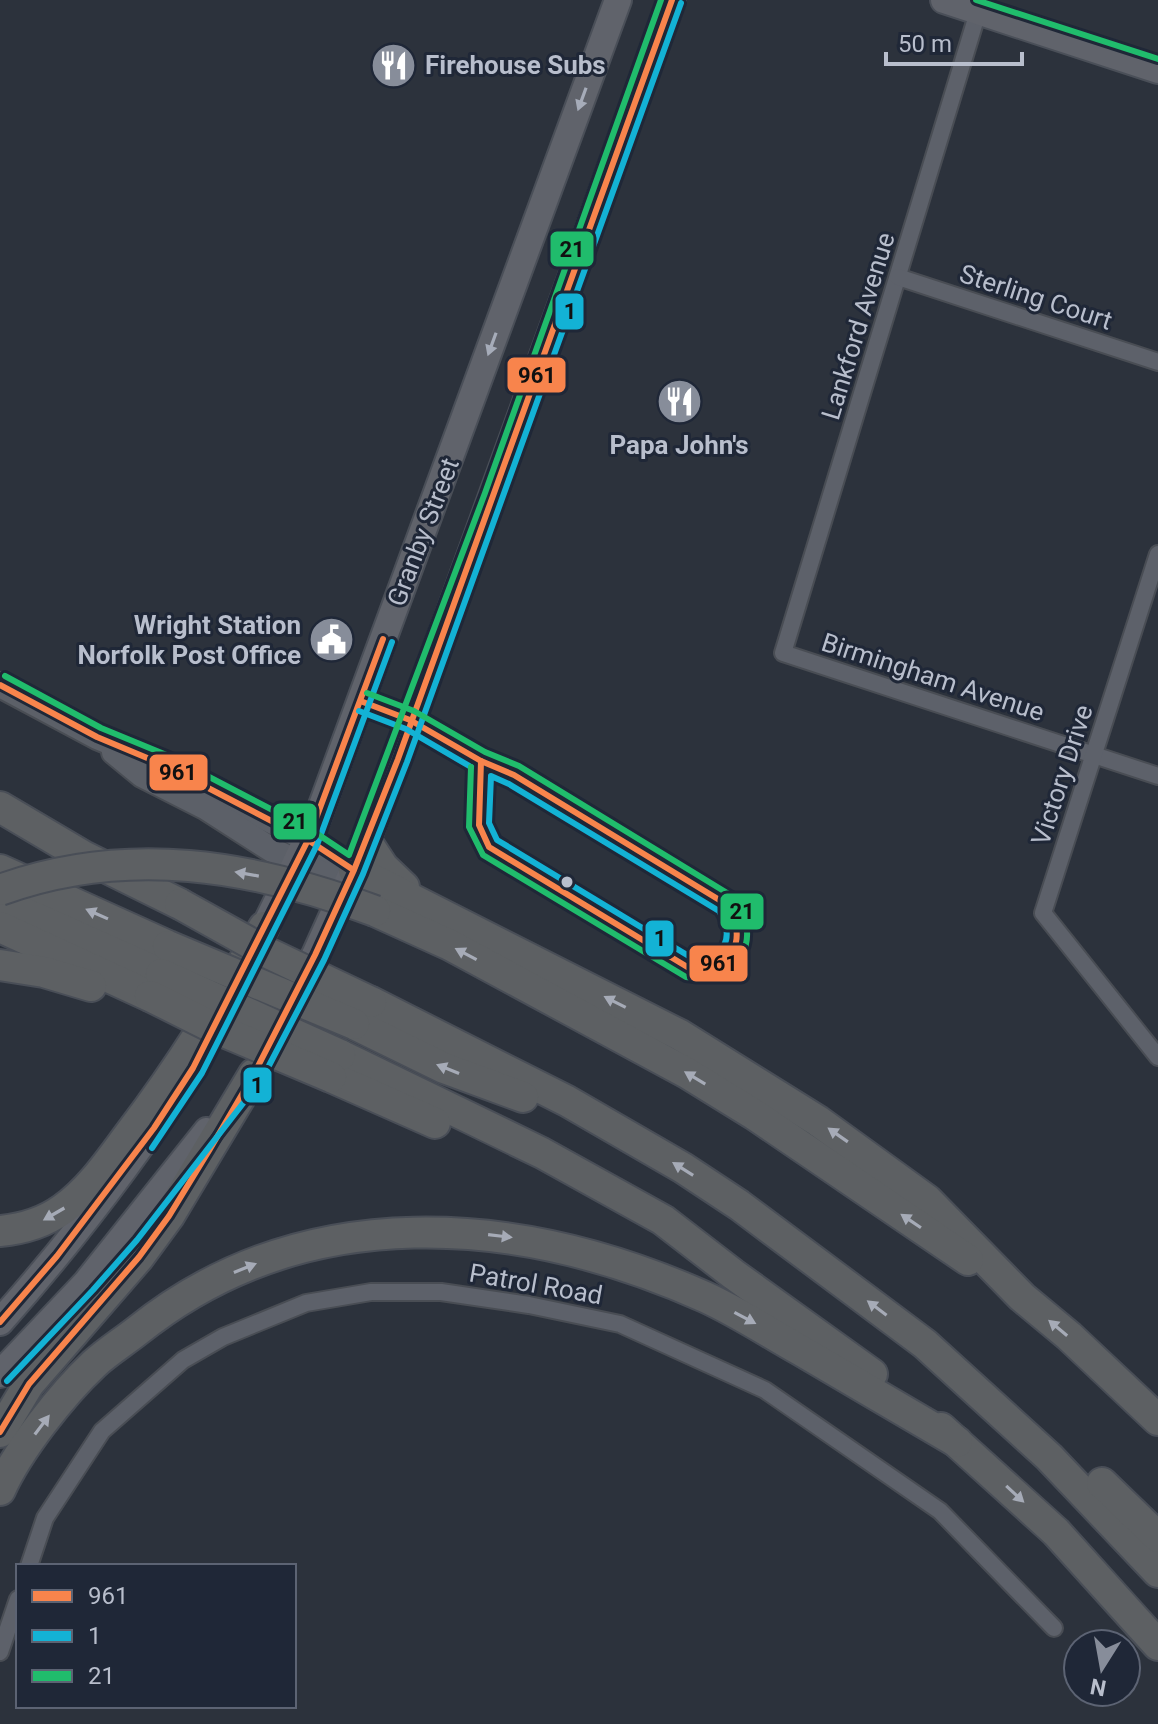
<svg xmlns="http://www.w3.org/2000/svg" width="1158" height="1724" font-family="Roboto,sans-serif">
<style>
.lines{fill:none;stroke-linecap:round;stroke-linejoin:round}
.minor-casing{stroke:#494d54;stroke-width:20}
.secondary-casing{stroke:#494d54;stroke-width:28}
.primary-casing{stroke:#4a4f58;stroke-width:30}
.motorway-casing{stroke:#494e57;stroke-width:34}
.minor{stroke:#5d616a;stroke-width:16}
.secondary{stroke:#5c6068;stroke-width:24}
.primary{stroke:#60636b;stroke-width:26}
.motorway{stroke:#5d6063;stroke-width:30}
.motorway-bridge-casing{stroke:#494e57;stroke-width:34;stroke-linecap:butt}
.motorway-bridge{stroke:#5d6063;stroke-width:30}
.bus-1-casing{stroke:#1f2737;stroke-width:12}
.bus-2-casing{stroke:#1f2737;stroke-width:12}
.bus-3-casing{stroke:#1f2737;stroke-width:12}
.bus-1{stroke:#f8844c;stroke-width:6}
.bus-2{stroke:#13b2d5;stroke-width:6}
.bus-3{stroke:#20bc6c;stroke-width:6}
.oneway{fill:#a6acb9}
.oneway2{fill:#a6abb7}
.bus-dot{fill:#b8becc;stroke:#1f2737;stroke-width:3}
.labels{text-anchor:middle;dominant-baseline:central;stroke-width:6;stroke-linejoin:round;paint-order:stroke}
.poi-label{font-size:26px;font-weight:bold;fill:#b8becc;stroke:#1f2737;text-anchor:start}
.street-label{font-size:26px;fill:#b8becc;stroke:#1f2737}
.line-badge{stroke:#1f2737;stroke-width:3}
.pale-badge-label{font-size:22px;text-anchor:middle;font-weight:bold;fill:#111}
</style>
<rect width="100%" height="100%" fill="#2c323c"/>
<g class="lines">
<defs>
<g id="minor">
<polyline points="978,12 783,653 1158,776"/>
<polyline points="898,277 1158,362"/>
<polyline points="1158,554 1043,913 1158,1057"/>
<polyline points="29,1566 45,1518 102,1431 183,1360 223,1337 306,1303 371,1292 441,1292 529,1305 620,1324 765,1390 940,1511 1054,1628"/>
<polyline points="0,1652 18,1599"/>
</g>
<g id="secondary">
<polyline points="0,685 97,737 164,765 308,840 354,870"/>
<polyline points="114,752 142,775 205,807 272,850 347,885"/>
</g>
<g id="primary">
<polyline points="944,0 1158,70"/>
<polyline points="257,943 317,819 618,0"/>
<polyline points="269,1044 315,955 369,835 672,0"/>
<path d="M 0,1322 C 68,1245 132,1163 187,1077"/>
<polyline points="0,1374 86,1283 207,1131"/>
</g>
<g id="motorway">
<polyline points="0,807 83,856 180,904"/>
<polyline points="366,841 383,867 404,887"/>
<polyline points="0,870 168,946"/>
<polyline points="354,870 680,1035 818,1121 927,1200 1022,1297 1069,1336 1158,1420"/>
<polyline points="0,902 161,974"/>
<polyline points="375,911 450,945 687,1073 755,1115 968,1260"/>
<polyline points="0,927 150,996"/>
<polyline points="0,965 44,972 91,986"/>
<polyline points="371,1002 567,1101 683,1168 739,1205 925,1344 1049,1457 1158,1572"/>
<polyline points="354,1024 444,1068 523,1097"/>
<polyline points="340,1055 542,1153 663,1220 733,1274 872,1374"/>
<polyline points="331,1077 435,1123"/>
<path d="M 0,1231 C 22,1229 45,1222 63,1209 C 91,1189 110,1160 131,1132 C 182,1065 222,999 264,927"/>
<polyline points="941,1428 1056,1532 1158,1645"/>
<polyline points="0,1432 29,1384 139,1257 169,1216 254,1074"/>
<polyline points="1102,1483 1158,1537"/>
<path d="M 0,1490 C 18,1450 62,1394 94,1364 C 107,1352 123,1342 137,1331 C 304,1197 519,1214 705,1297 C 738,1312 768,1332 800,1350 C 852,1381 905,1411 957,1442"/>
</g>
</defs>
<!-- minor casing -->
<use href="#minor" class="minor-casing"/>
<!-- secondary casing -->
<use href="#secondary" class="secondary-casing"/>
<!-- primary casing -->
<use href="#primary" class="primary-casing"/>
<!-- motorway casing -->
<use href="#motorway" class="motorway-casing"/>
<!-- minor -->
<use href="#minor" class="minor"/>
<!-- secondary -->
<use href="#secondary" class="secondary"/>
<!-- primary -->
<use href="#primary" class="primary"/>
<!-- motorway -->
<use href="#motorway" class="motorway"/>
<defs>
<g id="motorway-bridge">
<path d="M 0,890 C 127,844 252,865 375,911"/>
<polyline points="180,904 268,953 371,1002"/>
<polyline points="168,946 354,1024"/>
<polyline points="161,974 340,1055"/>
<polyline points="150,996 210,1026 331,1077"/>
</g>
</defs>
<!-- motorway-bridge casing -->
<use href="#motorway-bridge" class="motorway-bridge-casing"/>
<!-- motorway-bridge -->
<use href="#motorway-bridge" class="motorway-bridge"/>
<defs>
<g id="bus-1">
<polyline points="0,685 97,737 164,765 308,840 352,869"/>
<polyline points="363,702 410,720 481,761"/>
<path d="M 481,761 L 514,775 L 726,904 C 750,939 732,973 689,968 L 489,847 L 479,825 Z"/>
<polyline points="0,1322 57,1256 154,1128 193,1068 308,840 383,639"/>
<polyline points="0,1432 29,1384 139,1257 169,1216 210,1149 254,1074 315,955 354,870 398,759 672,0"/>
</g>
<g id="bus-2">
<polyline points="359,711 406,729 471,767"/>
<path d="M 491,776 L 509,784 L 719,911 C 736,937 724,962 692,958 L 497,840 L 489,823 Z"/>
<polyline points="152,1148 202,1073 317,845 392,642"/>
<polyline points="7,1381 93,1290 137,1240 262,1079 324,960 363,874 407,762 681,3"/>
</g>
<g id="bus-3">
<polyline points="976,0 1158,59"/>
<polyline points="5,676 101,728 169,756 313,831 349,855 485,493 661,0"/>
<path d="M 367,693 L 414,711 L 485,752 L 519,766 L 732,896 C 766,938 739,985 686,977 L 483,855 L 469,827 L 471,767"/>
</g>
</defs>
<!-- bus-1 casing -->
<use href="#bus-1" class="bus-1-casing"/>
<!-- bus-2 casing -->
<use href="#bus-2" class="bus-2-casing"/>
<!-- bus-3 casing -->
<use href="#bus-3" class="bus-3-casing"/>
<!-- bus-1 -->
<use href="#bus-1" class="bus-1"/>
<!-- bus-2 -->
<use href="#bus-2" class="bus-2"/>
<!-- bus-3 -->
<use href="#bus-3" class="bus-3"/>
</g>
<!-- one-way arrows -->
<defs><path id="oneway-solid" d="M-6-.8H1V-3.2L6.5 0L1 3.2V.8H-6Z" transform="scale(2)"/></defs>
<g class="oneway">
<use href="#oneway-solid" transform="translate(582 99) rotate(110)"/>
<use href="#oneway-solid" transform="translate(492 344) rotate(110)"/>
</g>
<g class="oneway2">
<use href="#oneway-solid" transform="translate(247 874) rotate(-170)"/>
<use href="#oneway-solid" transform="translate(97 914) rotate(-156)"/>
<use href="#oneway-solid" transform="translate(466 954) rotate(-152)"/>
<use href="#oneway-solid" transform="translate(615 1002) rotate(-153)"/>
<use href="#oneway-solid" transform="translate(448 1069) rotate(-158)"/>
<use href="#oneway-solid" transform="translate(695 1078) rotate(-149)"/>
<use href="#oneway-solid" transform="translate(838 1135) rotate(-145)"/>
<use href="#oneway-solid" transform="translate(683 1169) rotate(-148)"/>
<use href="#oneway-solid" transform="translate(54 1214) rotate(150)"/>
<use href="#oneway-solid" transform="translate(911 1221) rotate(-146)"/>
<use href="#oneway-solid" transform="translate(500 1236) rotate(7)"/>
<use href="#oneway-solid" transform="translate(245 1268) rotate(-22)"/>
<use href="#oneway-solid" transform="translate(877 1308) rotate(-143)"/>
<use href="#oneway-solid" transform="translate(745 1318) rotate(28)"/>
<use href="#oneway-solid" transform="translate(1058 1328) rotate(-140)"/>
<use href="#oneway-solid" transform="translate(42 1425) rotate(-53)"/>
<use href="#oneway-solid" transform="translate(1015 1494) rotate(43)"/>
</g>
<!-- icons -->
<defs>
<symbol id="restaurant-disc" viewBox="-11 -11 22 22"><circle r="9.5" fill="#878d9a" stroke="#1f2737"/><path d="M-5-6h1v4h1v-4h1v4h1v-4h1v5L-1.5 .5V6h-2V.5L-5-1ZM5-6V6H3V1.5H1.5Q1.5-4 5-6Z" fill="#fff"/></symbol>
<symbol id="civic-disc" viewBox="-11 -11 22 22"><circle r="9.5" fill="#878d9a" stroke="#1f2737"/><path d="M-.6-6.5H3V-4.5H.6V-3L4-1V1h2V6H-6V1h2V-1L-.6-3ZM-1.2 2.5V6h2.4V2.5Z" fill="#fff"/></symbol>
</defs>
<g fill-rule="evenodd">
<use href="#restaurant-disc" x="368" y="40" width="51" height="51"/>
<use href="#restaurant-disc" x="654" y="376" width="51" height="51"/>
<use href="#civic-disc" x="306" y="614" width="51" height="51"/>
</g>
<!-- markers -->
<circle class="bus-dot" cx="567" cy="882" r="7"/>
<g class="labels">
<!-- poi labels -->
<g class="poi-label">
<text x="425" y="65">Firehouse Subs</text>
<text x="679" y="445" text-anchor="middle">Papa John's</text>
<text x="301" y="625" text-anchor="end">Wright Station<tspan x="301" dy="30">Norfolk Post Office</tspan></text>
</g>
<!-- street labels -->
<g class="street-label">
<text transform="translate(1036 297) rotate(18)">Sterling Court</text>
<text transform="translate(858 326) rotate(-73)">Lankford Avenue</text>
<text transform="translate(423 532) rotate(-69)">Granby Street</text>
<text transform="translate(933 677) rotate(18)">Birmingham Avenue</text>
<text transform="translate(1062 775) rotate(-72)">Victory Drive</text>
<text transform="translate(536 1284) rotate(10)">Patrol Road</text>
</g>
</g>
<g class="line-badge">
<rect x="549" y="230" width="46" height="38" rx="8" fill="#20bc6c"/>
<rect x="554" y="292" width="31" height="39" rx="8" fill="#13b2d5"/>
<rect x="506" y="356" width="61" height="38" rx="8" fill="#f8844c"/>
<rect x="148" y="753" width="61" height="39" rx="8" fill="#f8844c"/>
<rect x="272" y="802" width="46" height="39" rx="8" fill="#20bc6c"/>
<rect x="719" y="892" width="46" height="39" rx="8" fill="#20bc6c"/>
<rect x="644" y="919" width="31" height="39" rx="8" fill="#13b2d5"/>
<rect x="688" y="944" width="61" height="39" rx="8" fill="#f8844c"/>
<rect x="242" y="1066" width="31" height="38" rx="8" fill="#13b2d5"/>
</g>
<g class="pale-badge-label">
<text x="572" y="257">21</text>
<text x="570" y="319">1</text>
<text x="537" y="383">961</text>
<text x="178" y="780">961</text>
<text x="295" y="829">21</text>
<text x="742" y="919">21</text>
<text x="660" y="946">1</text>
<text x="719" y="971">961</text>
<text x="257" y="1093">1</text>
</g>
<!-- legend -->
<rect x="16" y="1564" width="280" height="144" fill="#1f2737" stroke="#5c6373" stroke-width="2"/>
<rect x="32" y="1590" width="40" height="12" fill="#f8844c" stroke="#5c6373" stroke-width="2"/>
<text x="88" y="1604" font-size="24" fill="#b8becc">961</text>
<rect x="32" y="1630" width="40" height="12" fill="#13b2d5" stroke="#5c6373" stroke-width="2"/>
<text x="88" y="1644" font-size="24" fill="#b8becc">1</text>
<rect x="32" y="1670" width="40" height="12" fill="#20bc6c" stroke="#5c6373" stroke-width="2"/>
<text x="88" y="1684" font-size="24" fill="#b8becc">21</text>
<!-- north arrow -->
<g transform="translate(1102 1668) rotate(191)"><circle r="38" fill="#1f2737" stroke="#5c6373" stroke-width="2"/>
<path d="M0-6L14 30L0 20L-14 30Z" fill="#878d9a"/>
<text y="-12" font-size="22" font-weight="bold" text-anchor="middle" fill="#b8becc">N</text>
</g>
<!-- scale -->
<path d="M886 52v12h136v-12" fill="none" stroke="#b8becc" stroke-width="4"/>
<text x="898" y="52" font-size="24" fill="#b8becc" stroke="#1f2737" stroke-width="6" paint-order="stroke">50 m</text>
</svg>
